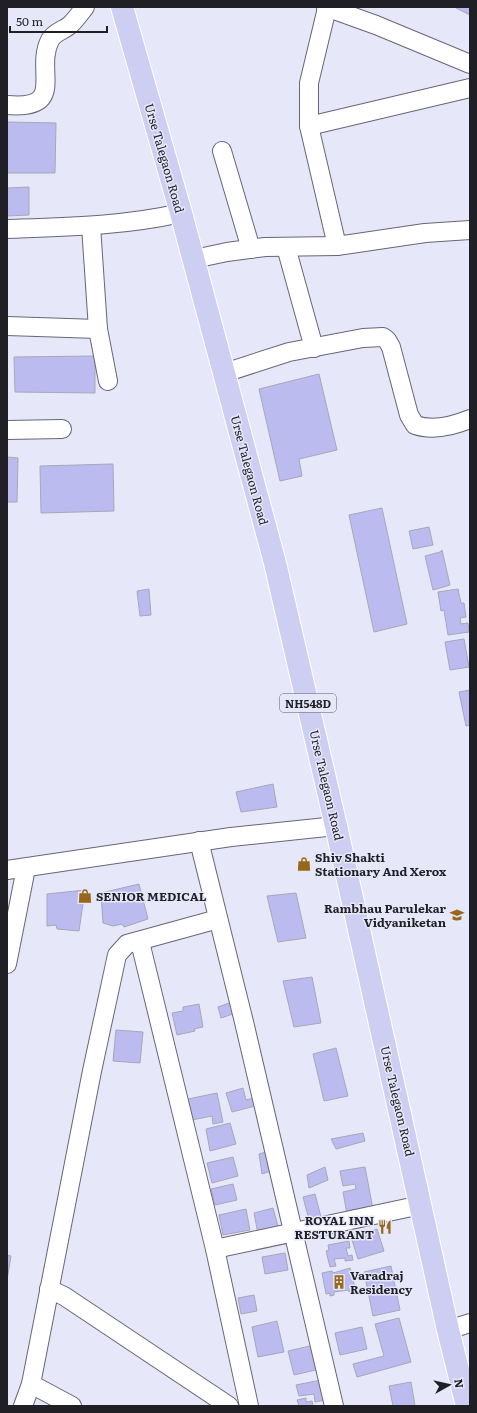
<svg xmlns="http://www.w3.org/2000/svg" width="477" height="1413" font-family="Literata,serif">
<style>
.building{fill:#bcbbf0;stroke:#a7a7b9}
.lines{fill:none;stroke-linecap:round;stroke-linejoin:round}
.minor-casing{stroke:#676677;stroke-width:20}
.highway-casing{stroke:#fff;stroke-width:24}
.minor{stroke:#fff;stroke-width:18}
.highway{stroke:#cecef3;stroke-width:22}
.labels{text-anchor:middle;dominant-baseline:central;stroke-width:3;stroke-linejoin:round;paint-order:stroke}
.shield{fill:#e7e7fa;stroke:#5b5b65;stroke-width:1}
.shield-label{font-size:11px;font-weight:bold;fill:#1f1f25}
.street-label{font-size:12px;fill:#1f1f25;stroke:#e7e7fa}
.poi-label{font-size:12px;font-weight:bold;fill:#1f1f25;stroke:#e7e7fa;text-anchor:start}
</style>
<rect width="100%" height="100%" fill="#e7e7fa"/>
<!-- building -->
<g class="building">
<polygon points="470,7 470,15 456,8 456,7"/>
<polygon points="7,122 56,123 55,173 7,173"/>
<polygon points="29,187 29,215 7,216 7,188"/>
<polygon points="95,356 95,393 15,392 14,357"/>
<polygon points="319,374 337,450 299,459 302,476 280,481 259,389"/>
<polygon points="7,457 18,458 17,502 7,502"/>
<polygon points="113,464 114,511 41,513 40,466"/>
<polygon points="382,508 407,624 374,632 349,515"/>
<polygon points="429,527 433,545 413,549 409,531"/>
<polygon points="442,550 450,585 433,590 425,556 440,552"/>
<polygon points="149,589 151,615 140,616 137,591"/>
<polygon points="458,589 461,603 464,603 466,617 460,618 461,624 468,623 469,632 448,635 444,610 441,611 438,592"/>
<polygon points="464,639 469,667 450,670 445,642"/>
<polygon points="470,690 470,725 466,726 459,692"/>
<polygon points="273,784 277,807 241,812 236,792"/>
<polygon points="139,884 148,919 124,927 122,924 113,926 103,923 101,893"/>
<polygon points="85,890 79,931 57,929 56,925 47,926 47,894"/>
<polygon points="296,893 306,938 278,942 267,896"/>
<polygon points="312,977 321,1023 294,1027 283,981"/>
<polygon points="232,1002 236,1013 221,1018 218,1007"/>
<polygon points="199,1004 203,1027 194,1029 195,1031 177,1035 172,1013 183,1011 183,1007"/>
<polygon points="116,1030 143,1032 140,1063 113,1061"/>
<polygon points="336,1048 348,1096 324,1101 313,1054"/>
<polygon points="243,1088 246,1100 253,1098 255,1106 232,1112 226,1093"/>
<polygon points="217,1093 223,1122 213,1124 212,1116 192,1120 188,1099"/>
<polygon points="230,1123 236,1144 210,1151 206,1129"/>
<polygon points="363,1133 365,1141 336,1149 331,1139"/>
<polygon points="269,1151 274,1170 262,1174 259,1154"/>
<polygon points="233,1157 238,1176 212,1183 207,1163"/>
<polygon points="325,1167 328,1180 309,1188 307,1175"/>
<polygon points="365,1167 373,1209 347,1214 343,1192 356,1189 355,1184 343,1186 340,1171"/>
<polygon points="233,1184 237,1200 215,1205 211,1189"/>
<polygon points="315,1194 321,1217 309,1220 303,1197"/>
<polygon points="273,1208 279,1230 258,1234 254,1213"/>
<polygon points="246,1209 250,1230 223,1235 219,1215"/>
<polygon points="377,1229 384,1251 358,1259 351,1237"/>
<polygon points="349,1241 350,1248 346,1248 348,1256 352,1255 353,1260 345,1261 345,1258 334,1259 336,1266 330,1267 326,1251 329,1250 328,1245"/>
<polygon points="285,1253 288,1270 265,1274 262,1257"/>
<polygon points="7,1255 11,1256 7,1280"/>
<polygon points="391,1266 400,1310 373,1316 364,1272"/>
<polygon points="350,1268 356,1291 349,1292 349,1290 334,1292 334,1295 330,1296 330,1293 326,1294 322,1273 332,1271 333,1273"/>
<polygon points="254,1295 257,1311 241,1314 238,1298"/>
<polygon points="399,1318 411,1362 357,1377 353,1364 384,1356 375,1324"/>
<polygon points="277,1321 284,1352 258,1357 252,1327"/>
<polygon points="362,1327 367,1349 340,1355 335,1333"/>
<polygon points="314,1345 320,1369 294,1375 288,1351"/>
<polygon points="321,1380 325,1400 315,1402 314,1394 299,1396 296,1385"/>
<polygon points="411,1382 415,1406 393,1406 389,1386"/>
<polygon points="306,1398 306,1402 312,1401 313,1406 299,1406 297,1400"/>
</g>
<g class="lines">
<defs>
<g id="minor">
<polyline points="326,7 376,25 470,64"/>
<polyline points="327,8 309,83 309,126 337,246"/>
<path d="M 7,105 C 68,110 34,71 50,40 C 54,32 65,30 71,24 C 76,19 81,12 85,7"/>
<polyline points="309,126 470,88"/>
<polyline points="222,151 251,249"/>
<polyline points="91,226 98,329 108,381"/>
<path d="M 7,229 C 66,227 124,226 181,213"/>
<polyline points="286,247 314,348"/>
<polyline points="194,259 227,252 265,247 337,246 425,233 470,230"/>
<polyline points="7,326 98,329"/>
<path d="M 224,373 L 289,352 L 363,338 L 383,337 L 387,340 L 391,347 L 409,415 L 415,425 C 433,431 453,426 470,419"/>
<polyline points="7,430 62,429"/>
<polyline points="199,841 244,1022 334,1406"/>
<polyline points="7,870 231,837 336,826"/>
<polyline points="140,942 215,1249 249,1406"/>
<polyline points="7,964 26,868"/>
<polyline points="215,1249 421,1205"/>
<polyline points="49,1289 64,1296 229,1406"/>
<polyline points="448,1330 470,1323"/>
<polyline points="31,1384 72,1406"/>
<polyline points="23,1406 31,1384 92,1071 117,955 127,944 218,919"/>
</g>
<polyline id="highway" points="122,7 181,213 275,563 336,826 448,1330 467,1406"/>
</defs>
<!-- minor casing -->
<use href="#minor" class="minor-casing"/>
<!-- highway casing -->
<use href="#highway" class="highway-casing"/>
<!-- minor -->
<use href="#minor" class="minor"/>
<!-- highway -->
<use href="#highway" class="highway"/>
</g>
<!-- icons -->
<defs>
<symbol id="shop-bare" viewBox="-9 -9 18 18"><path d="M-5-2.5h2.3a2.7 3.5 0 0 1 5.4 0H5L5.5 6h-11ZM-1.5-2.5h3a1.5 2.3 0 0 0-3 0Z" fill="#966817" stroke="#e7e7fa" stroke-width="2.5" paint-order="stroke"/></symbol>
<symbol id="school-bare" viewBox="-9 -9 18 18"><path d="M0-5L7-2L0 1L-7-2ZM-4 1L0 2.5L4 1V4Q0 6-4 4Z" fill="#966817" stroke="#e7e7fa" stroke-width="2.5" paint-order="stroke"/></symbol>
<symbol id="restaurant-bare" viewBox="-9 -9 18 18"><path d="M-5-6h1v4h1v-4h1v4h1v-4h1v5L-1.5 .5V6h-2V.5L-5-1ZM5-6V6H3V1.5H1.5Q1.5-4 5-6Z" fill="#966817" stroke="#e7e7fa" stroke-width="2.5" paint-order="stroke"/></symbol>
<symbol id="building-bare" viewBox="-9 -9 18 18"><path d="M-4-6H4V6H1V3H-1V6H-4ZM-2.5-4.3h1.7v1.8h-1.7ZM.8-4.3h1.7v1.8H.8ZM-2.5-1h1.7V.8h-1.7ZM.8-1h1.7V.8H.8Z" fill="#966817" stroke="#e7e7fa" stroke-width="2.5" paint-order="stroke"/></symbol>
</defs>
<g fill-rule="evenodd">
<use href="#shop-bare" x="294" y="854" width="20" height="20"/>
<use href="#shop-bare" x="75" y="886" width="20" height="20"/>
<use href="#school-bare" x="447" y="905" width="20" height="20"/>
<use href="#restaurant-bare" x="375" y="1217" width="20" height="20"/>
<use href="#building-bare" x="329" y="1272" width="20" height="20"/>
</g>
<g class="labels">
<!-- shield labels -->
<rect class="shield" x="280" y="694" width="56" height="18" rx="3"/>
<g class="shield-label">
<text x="308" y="703">NH548D</text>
</g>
<!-- street labels -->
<g class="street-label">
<text transform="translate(165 158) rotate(74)">Urse Talegaon Road</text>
<text transform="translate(250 470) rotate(75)">Urse Talegaon Road</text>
<text transform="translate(327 785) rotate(77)">Urse Talegaon Road</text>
<text transform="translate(398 1101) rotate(77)">Urse Talegaon Road</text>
</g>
<!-- poi labels -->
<g class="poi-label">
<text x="315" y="857">Shiv Shakti<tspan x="315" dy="14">Stationary And Xerox</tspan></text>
<text x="96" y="896">SENIOR MEDICAL</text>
<text x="446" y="908" text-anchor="end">Rambhau Parulekar<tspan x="446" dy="14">Vidyaniketan</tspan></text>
<text x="374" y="1220" text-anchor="end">ROYAL INN<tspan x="374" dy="14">RESTURANT</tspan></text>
<text x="350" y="1275">Varadraj<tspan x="350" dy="14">Residency</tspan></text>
</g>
</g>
<!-- border -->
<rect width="477" height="1413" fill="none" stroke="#1f1f25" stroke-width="16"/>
<!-- north arrow -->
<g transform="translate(449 1385) rotate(82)" stroke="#e7e7fa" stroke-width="3" paint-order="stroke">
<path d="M0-3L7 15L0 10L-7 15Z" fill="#1f1f25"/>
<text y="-6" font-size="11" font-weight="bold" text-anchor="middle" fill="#1f1f25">N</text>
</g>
<!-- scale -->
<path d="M10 26v6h97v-6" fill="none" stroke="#1f1f25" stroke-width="2"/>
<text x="16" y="26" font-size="12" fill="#1f1f25" stroke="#e7e7fa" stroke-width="3" paint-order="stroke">50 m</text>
</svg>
